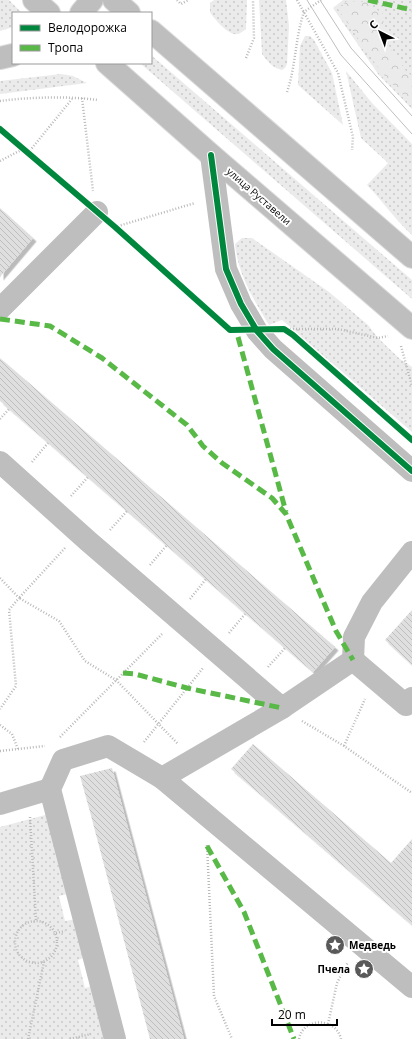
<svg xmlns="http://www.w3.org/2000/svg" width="412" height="1039" font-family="'Open Sans',sans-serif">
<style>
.grass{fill:url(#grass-dots)}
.forest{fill:url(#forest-crowns)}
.building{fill:url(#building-back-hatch);filter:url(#shadow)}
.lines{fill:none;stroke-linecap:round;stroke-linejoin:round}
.major-casing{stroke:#dbdbdb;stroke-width:24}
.path{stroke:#b9b9b9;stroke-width:2.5;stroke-dasharray:1 2;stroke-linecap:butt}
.minor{stroke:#bebebe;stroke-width:22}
.major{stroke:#bebebe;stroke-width:22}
.tram{stroke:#bebebe;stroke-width:1}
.quiet{stroke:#58b947;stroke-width:5;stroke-dasharray:10 5;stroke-linecap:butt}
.cycleway-casing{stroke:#fff;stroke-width:8}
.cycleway{stroke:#00873e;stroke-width:6}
.labels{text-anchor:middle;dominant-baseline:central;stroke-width:4;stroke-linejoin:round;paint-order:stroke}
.street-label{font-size:10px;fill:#000;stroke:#fff}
.poi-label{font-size:10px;font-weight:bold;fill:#000;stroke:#fff;text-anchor:start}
</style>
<defs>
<pattern id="grass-dots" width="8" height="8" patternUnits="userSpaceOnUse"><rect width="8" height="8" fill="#ebebeb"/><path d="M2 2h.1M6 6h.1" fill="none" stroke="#c8c8c8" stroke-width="1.8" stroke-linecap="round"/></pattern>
<pattern id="forest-crowns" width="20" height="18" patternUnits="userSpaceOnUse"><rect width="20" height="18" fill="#ebebeb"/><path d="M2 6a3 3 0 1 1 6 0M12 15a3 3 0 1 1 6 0" fill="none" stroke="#c8c8c8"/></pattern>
<pattern id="building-back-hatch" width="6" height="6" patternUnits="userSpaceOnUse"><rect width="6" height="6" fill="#dfdfdf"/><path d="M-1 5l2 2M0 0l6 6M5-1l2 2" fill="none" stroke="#bebebe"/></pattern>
<filter id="shadow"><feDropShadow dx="3.5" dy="3.5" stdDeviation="0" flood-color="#0004"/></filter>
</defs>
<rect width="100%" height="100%" fill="#fff"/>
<!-- grass -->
<g class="grass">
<polygon points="0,0 9,0 22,13 13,13 13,27 0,31"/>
<path d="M 214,0 L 247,0 L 246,29 C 242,32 239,35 234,34 C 226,32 214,19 210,12 L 210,3 Z"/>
<path d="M 259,0 L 286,0 L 289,26 L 287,64 L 285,68 L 282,70 C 273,68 267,61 262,54 Z"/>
<polygon points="343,0 412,0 412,109 378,74 333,8"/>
<polygon points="305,36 310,36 314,40 332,73 343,125 298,85 300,46"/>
<polygon points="151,55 412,280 412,299 141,64 151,63"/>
<path d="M 346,71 L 372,103 L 412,144 L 412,235 C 395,220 383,201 367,185 L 388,163 L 361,138 Z"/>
<polygon points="61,74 73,76 87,83 0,94 0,81"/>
<path d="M 242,238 L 252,238 L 329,292 L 368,325 L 378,338 L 400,359 L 412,367 L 412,432 L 282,320 L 269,325 C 253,299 238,274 235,244 Z"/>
<polygon points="49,814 68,894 59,896 65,921 77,919 86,957 78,960 85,988 93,986 106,1039 0,1039 0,827"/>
</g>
<!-- forest -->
<polygon class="forest" points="347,1 366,2 383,14 385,40 406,71 412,76 412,104 381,72 338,9"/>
<!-- building -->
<g class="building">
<polygon points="0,208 33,238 0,277"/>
<polygon points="0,358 335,647 313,672 0,401"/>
<polygon points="412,610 412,665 385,640"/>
<polygon points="253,744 391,863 412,839 412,925 231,769"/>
<polygon points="112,768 175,1005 184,1039 150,1039 90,812 80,776"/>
</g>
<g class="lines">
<defs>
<g id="major">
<polyline points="34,0 49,13"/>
<polyline points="114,0 129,13"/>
<polyline points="81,13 92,0"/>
<polyline points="151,31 412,257"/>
<polyline points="0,58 13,55"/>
<polyline points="107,63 211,155 412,328"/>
</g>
</defs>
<!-- major casing -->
<use href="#major" class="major-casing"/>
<!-- path -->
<g class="path">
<polyline points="177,0 181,4 188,0"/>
<polyline points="297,0 338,73 353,137 352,150"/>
<polyline points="246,58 254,38 253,0"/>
<path d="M 287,92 C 296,66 295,38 304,12 L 321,0"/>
<polyline points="82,98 93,191"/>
<path d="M 0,101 C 30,97 68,96 98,100"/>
<polyline points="0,129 80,197"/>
<polyline points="28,153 72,99"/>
<polyline points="0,161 23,149"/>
<polyline points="113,225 228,329"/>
<polyline points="115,227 195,203"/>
<polyline points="284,329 338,329 378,338 388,336"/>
<polyline points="401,346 412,386"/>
<polyline points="0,419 9,409"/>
<polyline points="32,462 48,443"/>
<polyline points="71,496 88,477"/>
<polyline points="110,530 127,511"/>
<polyline points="65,548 19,598 59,621 85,661 116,680 178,744"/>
<polyline points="150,565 167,545"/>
<polyline points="0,578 19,598 9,610 16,686 0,709"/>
<polyline points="190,599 206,579"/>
<polyline points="229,633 245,614"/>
<polyline points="268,667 285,648"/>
<polyline points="302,721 344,746 412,793"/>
<polyline points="0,725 12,734 18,749"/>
<polyline points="60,737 162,634"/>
<polyline points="144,742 203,668"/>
<polyline points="344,746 365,699"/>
<polyline points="0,751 45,746"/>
<polyline points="30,817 36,920"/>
<polyline points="207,845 214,996 232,1039"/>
<circle cx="36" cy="942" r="21"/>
<polyline points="56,933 65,931"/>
<polyline points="328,1024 337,983 348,962"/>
<polyline points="28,1039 44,962"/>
<polyline points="70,1039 91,1034"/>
<path d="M 299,1039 C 303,1017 336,1017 341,1039"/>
</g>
<!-- minor -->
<g class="minor">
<polyline points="211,155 226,269 241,304 257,331 273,349 412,471"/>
<polyline points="0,309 97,212"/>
<polyline points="0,462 88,541 282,708 353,660 354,637 372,602 412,552"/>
<polyline points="353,660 406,705 412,698"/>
<polyline points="162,778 412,987"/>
<polyline points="0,804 50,789"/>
<polyline points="115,1039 50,789 63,760 108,746 162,778 282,708"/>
</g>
<!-- major -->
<use href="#major" class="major"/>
<!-- tram -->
<g class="tram">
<polyline points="307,0 341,55 412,134"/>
<polyline points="320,0 351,48 412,116"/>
</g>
<!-- quiet -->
<g class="quiet">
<polyline points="368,0 412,10"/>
<polyline points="0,319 50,326 102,358 187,425 203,446 222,463 272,498 286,514 336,631 353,660"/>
<polyline points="238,337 286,512"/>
<polyline points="123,673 135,674 187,688 282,708"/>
<polyline points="207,846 244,912 294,1039"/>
</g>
<defs>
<g id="cycleway">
<polyline points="0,129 115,227 230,330 284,329 293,335 412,440"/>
<polyline points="211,155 226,269 241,304 257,331 273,349 412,471"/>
</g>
</defs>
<!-- cycleway casing -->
<use href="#cycleway" class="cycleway-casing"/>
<!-- cycleway -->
<use href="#cycleway" class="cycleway"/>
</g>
<!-- icons -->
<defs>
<symbol id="sight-disc" viewBox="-11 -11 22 22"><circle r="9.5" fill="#595959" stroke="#fff"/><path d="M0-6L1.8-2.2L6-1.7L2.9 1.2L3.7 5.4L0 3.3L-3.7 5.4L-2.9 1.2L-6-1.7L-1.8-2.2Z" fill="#fff"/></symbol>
</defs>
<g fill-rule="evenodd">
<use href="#sight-disc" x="324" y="934" width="22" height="22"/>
<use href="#sight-disc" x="353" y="958" width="22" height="22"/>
</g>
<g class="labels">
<!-- street labels -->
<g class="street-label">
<text transform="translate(259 196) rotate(41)">улица Руставели</text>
</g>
<!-- poi labels -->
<g class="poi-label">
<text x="349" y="945">Медведь</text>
<text x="350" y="969" text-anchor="end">Пчела</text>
</g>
</g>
<!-- legend -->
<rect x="12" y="12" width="140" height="52" fill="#ffffff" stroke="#999999"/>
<rect x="20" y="25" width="20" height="6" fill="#00873e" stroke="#999999"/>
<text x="48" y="32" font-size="12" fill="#000000">Велодорожка</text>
<rect x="20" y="45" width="20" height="6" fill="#58b947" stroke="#999999"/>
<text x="48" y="52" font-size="12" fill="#000000">Тропа</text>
<!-- north arrow -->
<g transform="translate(380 32) rotate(318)" stroke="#ffffff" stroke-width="3" paint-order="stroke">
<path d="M0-3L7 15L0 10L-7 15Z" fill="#000000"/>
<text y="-6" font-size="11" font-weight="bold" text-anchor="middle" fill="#000000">С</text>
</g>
<!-- scale -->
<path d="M272 1019v6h65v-6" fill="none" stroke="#000000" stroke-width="2"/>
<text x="278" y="1019" font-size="12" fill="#000000" stroke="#ffffff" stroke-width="3" paint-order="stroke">20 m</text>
</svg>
